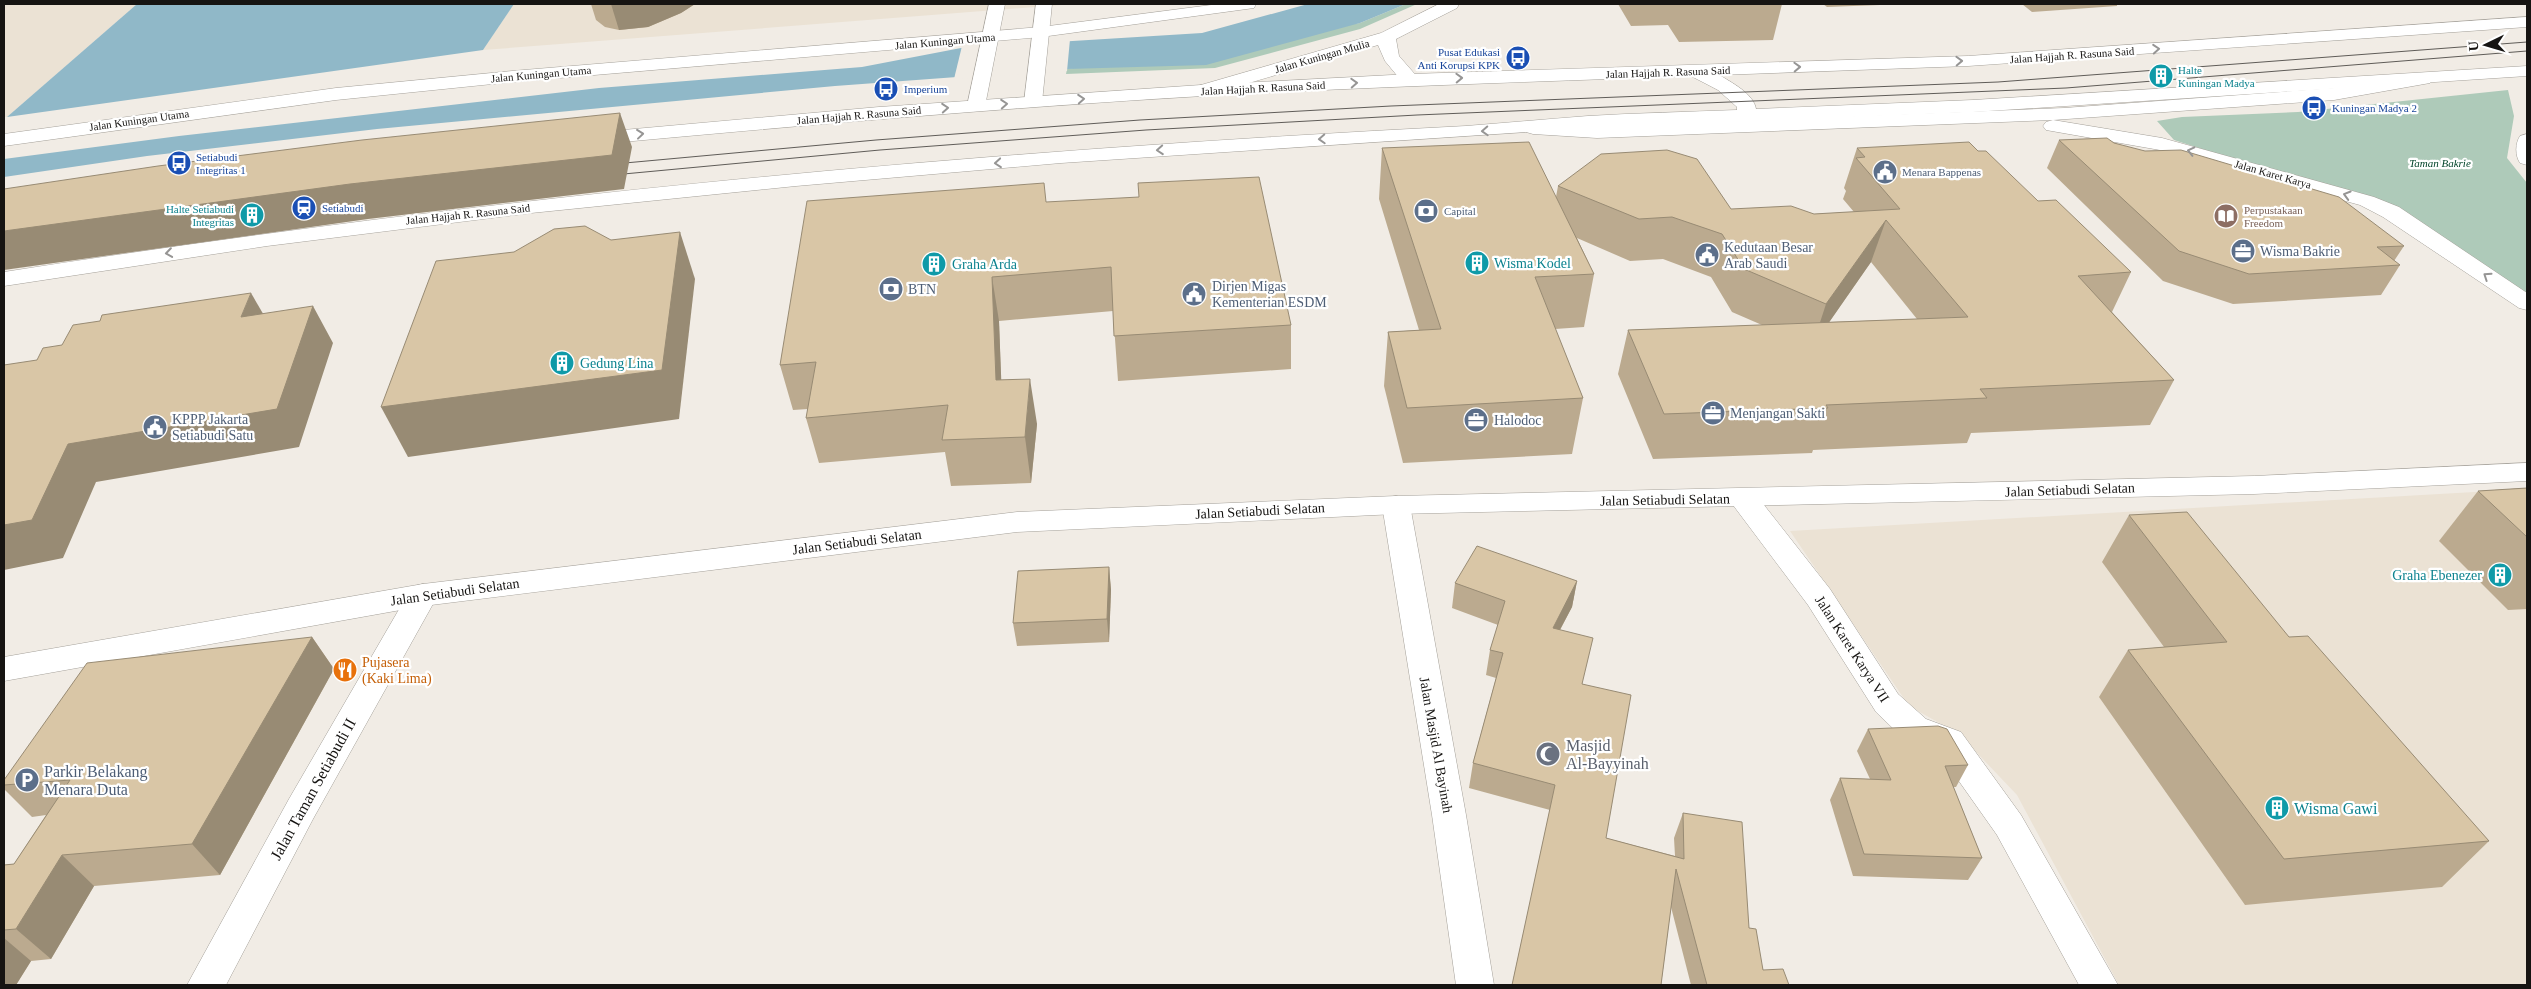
<svg xmlns="http://www.w3.org/2000/svg" width="2531" height="989" font-family="Georgia,serif">
<style>
.built{fill:#ebe2d4}
.green{fill:#aecab9}
.water{fill:#90b8c8}
.pier{fill:#f1ece5}
.lines{fill:none;stroke-linecap:round;stroke-linejoin:round}
.minor-casing{stroke:#a4a099;stroke-width:1}
.tertiary-casing{stroke:#a4a099;stroke-width:1}
.secondary-casing{stroke:#a4a099;stroke-width:1}
.primary-casing{stroke:#a4a099;stroke-width:1}
.minor{fill:#fff;fill-rule:evenodd}
.tertiary{fill:#fff;fill-rule:evenodd}
.secondary{fill:#fff;fill-rule:evenodd}
.primary{fill:#fff;fill-rule:evenodd}
.tram{stroke:#5f5c58;stroke-width:1}
.wall{fill:#bbaa8f;fill-rule:evenodd}
.shaded-wall{fill:#988b74}
.building{fill:#d9c6a6;stroke:#988b74}
.oneway{stroke:#969594}
.labels{text-anchor:middle;dominant-baseline:central;stroke-width:4.5;stroke-linejoin:round;paint-order:stroke}
.far-street-label{font-size:11px;fill:#161412;stroke:#fff}
.far-transit-label{font-size:11px;fill:#164399;stroke:#fff;text-anchor:start}
.far-culture-label{font-size:11px;fill:#0d838f;stroke:#fff;text-anchor:start}
.far-park-label{font-size:11px;font-style:italic;fill:#004429;stroke:#fff}
.far-service-label{font-size:11px;fill:#4e5e75;stroke:#fff;text-anchor:start}
.far-education-label{font-size:11px;fill:#785e54;stroke:#fff;text-anchor:start}
.service-label{font-size:14px;fill:#4e5e75;stroke:#fff;text-anchor:start}
.culture-label{font-size:14px;fill:#0d838f;stroke:#fff;text-anchor:start}
.street-label{font-size:14px;fill:#161412;stroke:#fff}
.food-label{font-size:14px;fill:#c56008;stroke:#fff;text-anchor:start}
.near-worship-label{font-size:16px;fill:#5b616d;stroke:#fff;text-anchor:start}
.near-service-label{font-size:16px;fill:#4e5e75;stroke:#fff;text-anchor:start}
.near-street-label{font-size:16px;fill:#161412;stroke:#fff}
.near-culture-label{font-size:16px;fill:#0d838f;stroke:#fff;text-anchor:start}
</style>
<rect width="100%" height="100%" fill="#f1ece5"/>
<!-- built -->
<g class="built">
<polygon points="4,4 137,4 7,117 4,117"/>
<polygon points="514,4 1074,4 483,50"/>
<polygon points="2527,489 2527,985 2119,985 2017,795 1959,734 1909,706 1790,531"/>
</g>
<!-- green -->
<g class="green">
<polygon points="1406,4 1417,4 1360,29 1215,68 1066,74 1067,69 1360,23"/>
<polygon points="2508,90 2514,116 2507,158 2527,183 2527,293 2397,212 2174,140 2157,121 2182,117 2298,112"/>
</g>
<!-- water -->
<g class="water">
<polygon points="137,4 514,4 483,50 7,117"/>
<polygon points="1308,4 1406,4 1360,23 1206,65 1067,69 835,86 377,129 147,156 4,177 4,159 179,136 599,88 862,67 961,48 1202,33"/>
</g>
<!-- pier -->
<polygon class="pier" points="1070,39 1067,71 954,79 962,46"/>
<g class="lines">
<defs>
<g id="minor">
<polygon points="1743,489 1753,491 1830,589 1898,694 1926,719 1961,732 2021,815 2118,985 2079,985 1997,835 1937,750 1902,737 1876,712 1808,605 1733,505 1729,498 1733,491"/>
<polygon points="1396,496 1406,498 1410,505 1466,815 1494,985 1456,985 1432,815 1382,505 1386,498"/>
<polygon points="423,584 434,587 438,595 313,819 226,985 187,985 289,799 412,587"/>
</g>
<g id="tertiary">
<polygon points="989,4 1005,4 985,106 983,110 969,110 967,106"/>
<polygon points="1036,4 1052,4 1042,102 1040,106 1026,106 1024,102"/>
<polygon points="1439,4 1459,4 1457,8 1396,39 1399,56 1420,80 1418,84 1404,84 1385,61 1378,45 1201,97 1194,95 1192,91 1194,87 1381,33"/>
<polygon points="2423,73 2430,75 2432,79 2430,83 2334,100 2053,120 2162,138 2374,197 2399,207 2527,293 2527,310 2519,308 2383,217 2360,205 2160,150 2046,130 2043,126 2046,122 2053,120 1597,138 1533,134 1526,132 1523,128 1526,124 1533,122 1597,126 2064,108 2334,88"/>
<path d="M 2527,134 L 2527,165 L 2520,163 C 2515,156 2515,143 2520,136 Z"/>
<polygon points="2527,463 2527,481 2254,494 1396,514 1017,532 423,606 4,681 4,657 423,584 1017,512 1396,496 2254,476"/>
</g>
<polygon id="secondary" points="1219,4 1256,4 1254,8 1041,37 512,82 336,100 4,146 4,134 336,88 512,71 1041,27"/>
<path id="primary" d="M 2527,17 L 2527,27 L 1968,66 L 1719,75 C 1731,82 1754,94 1756,109 L 1973,100 L 2527,66 L 2527,76 L 1973,112 L 1588,128 L 1061,163 L 796,186 L 531,213 L 267,246 L 4,286 L 4,272 C 488,196 976,151 1466,126 C 1507,123 1547,119 1588,116 C 1637,113 1687,112 1737,110 L 1737,107 L 1718,90 L 1691,76 C 1528,82 1366,87 1203,96 C 999,108 794,126 590,145 L 583,143 L 580,139 L 583,135 L 590,133 L 879,107 L 1201,85 L 1411,74 L 1968,56 Z"/>
</defs>
<!-- minor casing -->
<use href="#minor" class="minor-casing"/>
<!-- tertiary casing -->
<use href="#tertiary" class="tertiary-casing"/>
<!-- secondary casing -->
<use href="#secondary" class="secondary-casing"/>
<!-- primary casing -->
<use href="#primary" class="primary-casing"/>
<!-- minor -->
<use href="#minor" class="minor"/>
<!-- tertiary -->
<use href="#tertiary" class="tertiary"/>
<!-- secondary -->
<use href="#secondary" class="secondary"/>
<!-- primary -->
<use href="#primary" class="primary"/>
<!-- tram -->
<g class="tram">
<polyline points="614,164 876,140 1140,120 1391,106 1998,82 2527,42"/>
<polyline points="613,175 880,150 1146,130 1417,115 2066,88 2527,51"/>
</g>
</g>
<!-- wall -->
<g class="wall">
<polygon points="591,4 695,4 681,13 648,27 619,30 605,27 596,20"/>
<polygon points="1618,4 1782,4 1773,40 1679,42 1668,25 1631,26"/>
<polygon points="1823,4 1906,4 1827,7"/>
<polygon points="2022,4 2117,4 2117,6 2032,12"/>
<polygon points="2059,140 2114,143 2404,246 2394,261 2400,265 2381,295 2233,304 2163,281 2047,168"/>
<path d="M 1382,148 L 1556,197 L 1558,186 L 1731,209 L 1814,214 L 1854,212 L 1843,199 L 1846,191 L 1844,188 L 1857,148 L 1978,151 L 2038,201 L 2131,272 L 2112,312 L 2174,380 L 2150,425 L 1971,433 L 1967,443 L 1813,450 L 1812,453 L 1653,459 L 1618,374 L 1628,330 L 1762,325 L 1732,312 L 1711,277 L 1663,259 L 1630,261 L 1577,238 L 1594,274 L 1584,327 L 1555,329 L 1583,398 L 1572,454 L 1403,463 L 1384,386 L 1388,332 L 1419,330 L 1379,199 ZM 1871,262 L 1917,319 L 1829,322 Z"/>
<polygon points="1047,202 1291,325 1291,369 1118,381 1113,311 999,321 1001,380 1037,424 1031,483 951,486 945,452 819,463 806,418 808,409 793,410 780,365"/>
<polygon points="2527,488 2527,609 2508,610 2439,541 2478,491"/>
<polygon points="2129,515 2289,637 2489,841 2442,887 2245,905 2099,697 2128,650 2164,647 2102,562"/>
<polygon points="1109,567 1111,590 1109,642 1017,646 1013,623"/>
<polygon points="1577,581 1572,607 1560,630 1582,684 1606,838 1675,856 1674,838 1683,813 1749,928 1763,970 1789,985 1691,985 1671,907 1661,985 1512,985 1550,810 1469,788 1473,763 1496,678 1486,675 1490,650 1498,625 1452,608 1455,583"/>
<polygon points="312,637 334,669 220,875 94,886 51,959 31,961 16,985 4,985 4,865 14,864 46,815 32,817 4,789 4,780"/>
<polygon points="1868,729 1968,765 1956,787 1953,787 1982,858 1968,880 1853,876 1830,800 1840,778 1870,779 1857,751"/>
</g>
<!-- shaded-wall -->
<g class="shaded-wall">
<polygon points="611,4 695,4 681,13 648,27 619,30"/>
<polygon points="620,113 632,147 624,189 368,219 4,270 4,231"/>
<polygon points="1886,220 1871,262 1812,347 1826,304"/>
<polygon points="680,232 695,279 679,419 408,457 381,407"/>
<polygon points="992,277 999,321 1003,426 996,380"/>
<polygon points="251,293 272,329 241,317"/>
<polygon points="313,306 333,343 299,447 96,482 63,558 4,570 4,525 68,444"/>
<polygon points="1030,379 1037,424 1031,483 1025,437"/>
<polygon points="1109,567 1111,590 1109,642 1107,619"/>
<polygon points="1577,581 1572,607 1547,654 1553,628"/>
<polygon points="312,637 334,669 220,875 192,844"/>
<polygon points="62,855 94,886 51,959 16,929"/>
<polygon points="4,938 31,961 16,985 4,985"/>
</g>
<!-- building -->
<g class="building">
<polygon points="620,113 612,155 350,184 4,231 4,189 158,166 362,140"/>
<polygon points="2107,138 2114,143 2145,151 2181,150 2339,197 2404,246 2377,247 2400,265 2249,274 2179,251 2059,140"/>
<polygon points="1529,142 1594,274 1535,277 1583,398 1407,408 1388,332 1441,329 1382,148"/>
<polygon points="1969,142 1978,151 1986,151 2038,201 2056,200 2131,272 2078,276 2174,380 1980,389 1987,398 1826,405 1828,408 1664,414 1628,330 1968,317 1886,220 1826,304 1744,269 1722,234 1672,217 1639,219 1558,186 1601,154 1667,150 1697,159 1731,209 1791,206 1814,214 1900,209 1856,158 1865,157 1857,148"/>
<polygon points="1259,177 1291,325 1114,336 1111,267 992,277 996,380 1030,379 1025,437 942,440 948,405 806,418 816,362 780,365 807,201 1044,183 1046,202 1139,197 1138,183"/>
<polygon points="585,226 611,240 680,232 662,370 381,407 436,261 514,252 554,229"/>
<polygon points="251,293 241,317 313,306 277,409 68,444 32,520 4,525 4,365 37,360 43,348 62,345 73,325 100,321 102,315"/>
<polygon points="2527,488 2527,537 2478,491"/>
<polygon points="2187,512 2289,637 2308,636 2489,841 2284,859 2128,650 2227,642 2129,515"/>
<polygon points="1477,546 1577,581 1553,628 1593,638 1582,684 1631,695 1606,838 1684,859 1683,813 1742,822 1749,928 1756,929 1763,970 1783,969 1789,985 1707,985 1676,869 1661,985 1512,985 1555,785 1473,763 1503,653 1490,650 1505,601 1455,583"/>
<polygon points="1109,567 1107,619 1013,623 1018,571"/>
<polygon points="312,637 192,844 62,855 16,929 4,930 4,865 14,864 70,780 4,785 4,780 87,663"/>
<polygon points="1938,726 1947,729 1968,765 1945,766 1982,858 1864,854 1840,778 1891,780 1868,729"/>
</g>
<!-- one-way arrows -->
<defs><path id="oneway-chevron" d="M-2-3.5L2.5 0L-2 3.5" fill="none" stroke-width="1.6" stroke-linecap="round" stroke-linejoin="round" transform="scale(1.25)"/></defs>
<g class="oneway">
<use href="#oneway-chevron" transform="translate(2156 49) rotate(-4)"/>
<use href="#oneway-chevron" transform="translate(1959 61) rotate(-2)"/>
<use href="#oneway-chevron" transform="translate(1797 67) rotate(-2)"/>
<use href="#oneway-chevron" transform="translate(1459 78) rotate(-2)"/>
<use href="#oneway-chevron" transform="translate(1354 83) rotate(-3)"/>
<use href="#oneway-chevron" transform="translate(1081 99) rotate(-4)"/>
<use href="#oneway-chevron" transform="translate(1004 104) rotate(-4)"/>
<use href="#oneway-chevron" transform="translate(945 108) rotate(-4)"/>
<use href="#oneway-chevron" transform="translate(1485 131) rotate(177)"/>
<use href="#oneway-chevron" transform="translate(640 134) rotate(-6)"/>
<use href="#oneway-chevron" transform="translate(1322 139) rotate(177)"/>
<use href="#oneway-chevron" transform="translate(1160 150) rotate(176)"/>
<use href="#oneway-chevron" transform="translate(2191 151) rotate(-167)"/>
<use href="#oneway-chevron" transform="translate(998 163) rotate(175)"/>
<use href="#oneway-chevron" transform="translate(2347 195) rotate(-164)"/>
<use href="#oneway-chevron" transform="translate(169 253) rotate(172)"/>
<use href="#oneway-chevron" transform="translate(2487 276) rotate(-146)"/>
</g>
<!-- icons -->
<defs>
<symbol id="bus-disc" viewBox="-11 -11 22 22"><circle r="9.5" fill="#1a4fb4" stroke="#fff"/><path d="M-5-6H5V4H4V6H2V4H-2V6H-4V4H-5ZM-3.5-4V0h7V-4ZM-3.5 1.2v1.5H-2V1.2ZM2 1.2v1.5H3.5V1.2Z" fill="#fff"/></symbol>
<symbol id="building-disc" viewBox="-11 -11 22 22"><circle r="9.5" fill="#0f9aa8" stroke="#fff"/><path d="M-4-6H4V6H1V3H-1V6H-4ZM-2.5-4.3h1.7v1.8h-1.7ZM.8-4.3h1.7v1.8H.8ZM-2.5-1h1.7V.8h-1.7ZM.8-1h1.7V.8H.8Z" fill="#fff"/></symbol>
<symbol id="civic-disc" viewBox="-11 -11 22 22"><circle r="9.5" fill="#5c6f8a" stroke="#fff"/><path d="M-.6-6.5H3V-4.5H.6V-3L4-1V1h2V6H-6V1h2V-1L-.6-3ZM-1.2 2.5V6h2.4V2.5Z" fill="#fff"/></symbol>
<symbol id="station-disc" viewBox="-11 -11 22 22"><circle r="9.5" fill="#1a4fb4" stroke="#fff"/><path d="M-3-6H3Q5-6 5-4V2Q5 4 3 4L4.5 6H3L1.5 4h-3L-3 6H-4.5L-3 4Q-5 4-5 2V-4Q-5-6-3-6ZM-3.5-4v3h7v-3ZM-3.5 1v1.5H-2V1ZM2 1v1.5H3.5V1Z" fill="#fff"/></symbol>
<symbol id="bank-disc" viewBox="-11 -11 22 22"><circle r="9.5" fill="#5c6f8a" stroke="#fff"/><path d="M-6-4H6V4H-6ZM0-2.3a2.3 2.3 0 1 0 0 4.6a2.3 2.3 0 1 0 0-4.6Z" fill="#fff"/></symbol>
<symbol id="library-disc" viewBox="-11 -11 22 22"><circle r="9.5" fill="#8d6e63" stroke="#fff"/><path d="M-6-4Q-3-5.5-.7-3.5V5Q-3 3-6 4ZM6-4Q3-5.5 .7-3.5V5Q3 3 6 4Z" fill="#fff"/></symbol>
<symbol id="office-disc" viewBox="-11 -11 22 22"><circle r="9.5" fill="#5c6f8a" stroke="#fff"/><path d="M-6-3h4V-5.5h4V-3h4V5H-6ZM-1-4.5V-3h2v-1.5ZM-6 0V1H6V0Z" fill="#fff"/></symbol>
<symbol id="restaurant-disc" viewBox="-11 -11 22 22"><circle r="9.5" fill="#e8710a" stroke="#fff"/><path d="M-5-6h1v4h1v-4h1v4h1v-4h1v5L-1.5 .5V6h-2V.5L-5-1ZM5-6V6H3V1.5H1.5Q1.5-4 5-6Z" fill="#fff"/></symbol>
<symbol id="mosque-disc" viewBox="-11 -11 22 22"><circle r="9.5" fill="#6b7280" stroke="#fff"/><path d="M3.5-4.9A6 6 0 1 0 3.5 4.9A5 5 0 1 1 3.5-4.9Z" fill="#fff"/></symbol>
<symbol id="parking-disc" viewBox="-11 -11 22 22"><circle r="9.5" fill="#5c6f8a" stroke="#fff"/><path d="M-3.5-5.5H1a3.5 3.5 0 0 1 0 7H-1V5.5H-3.5ZM-1-3.4V-.6H.8a1.4 1.4 0 0 0 0-2.8Z" fill="#fff"/></symbol>
</defs>
<g fill-rule="evenodd">
<use href="#bus-disc" x="1504" y="44" width="28" height="28"/>
<use href="#building-disc" x="2147" y="62" width="28" height="28"/>
<use href="#bus-disc" x="872" y="75" width="28" height="28"/>
<use href="#bus-disc" x="2300" y="94" width="28" height="28"/>
<use href="#bus-disc" x="165" y="149" width="28" height="28"/>
<use href="#civic-disc" x="1871" y="158" width="28" height="28"/>
<use href="#station-disc" x="290" y="194" width="28" height="28"/>
<use href="#bank-disc" x="1412" y="197" width="28" height="28"/>
<use href="#building-disc" x="238" y="201" width="28" height="28"/>
<use href="#library-disc" x="2212" y="202" width="28" height="28"/>
<use href="#office-disc" x="2229" y="237" width="28" height="28"/>
<use href="#civic-disc" x="1693" y="241" width="28" height="28"/>
<use href="#building-disc" x="1463" y="249" width="28" height="28"/>
<use href="#building-disc" x="920" y="250" width="28" height="28"/>
<use href="#bank-disc" x="877" y="275" width="28" height="28"/>
<use href="#civic-disc" x="1180" y="280" width="28" height="28"/>
<use href="#building-disc" x="548" y="349" width="28" height="28"/>
<use href="#office-disc" x="1699" y="399" width="28" height="28"/>
<use href="#office-disc" x="1462" y="406" width="28" height="28"/>
<use href="#civic-disc" x="141" y="413" width="28" height="28"/>
<use href="#building-disc" x="2486" y="561" width="28" height="28"/>
<use href="#restaurant-disc" x="331" y="656" width="28" height="28"/>
<use href="#mosque-disc" x="1534" y="740" width="28" height="28"/>
<use href="#parking-disc" x="13" y="766" width="28" height="28"/>
<use href="#building-disc" x="2263" y="794" width="28" height="28"/>
</g>
<g class="labels">
<!-- far-street labels -->
<g class="far-street-label">
<text transform="translate(945 41) rotate(-5)">Jalan Kuningan Utama</text>
<text transform="translate(2072 55) rotate(-4)">Jalan Hajjah R. Rasuna Said</text>
<text transform="translate(1322 56) rotate(-16)">Jalan Kuningan Mulia</text>
<text transform="translate(1668 72) rotate(-2)">Jalan Hajjah R. Rasuna Said</text>
<text transform="translate(541 74) rotate(-5)">Jalan Kuningan Utama</text>
<text transform="translate(1263 88) rotate(-3)">Jalan Hajjah R. Rasuna Said</text>
<text transform="translate(859 115) rotate(-5)">Jalan Hajjah R. Rasuna Said</text>
<text transform="translate(139 120) rotate(-8)">Jalan Kuningan Utama</text>
<text transform="translate(2273 174) rotate(16)">Jalan Karet Karya</text>
<text transform="translate(468 214) rotate(-6)">Jalan Hajjah R. Rasuna Said</text>
</g>
<!-- far-transit labels -->
<g class="far-transit-label">
<text x="1500" y="52" text-anchor="end">Pusat Edukasi<tspan x="1500" dy="13">Anti Korupsi KPK</tspan></text>
<text x="904" y="89">Imperium</text>
<text x="2332" y="108">Kuningan Madya 2</text>
<text x="196" y="157">Setiabudi<tspan x="196" dy="13">Integritas 1</tspan></text>
<text x="322" y="208">Setiabudi</text>
</g>
<!-- far-culture labels -->
<g class="far-culture-label">
<text x="2178" y="70">Halte<tspan x="2178" dy="13">Kuningan Madya</tspan></text>
<text x="234" y="209" text-anchor="end">Halte Setiabudi<tspan x="234" dy="13">Integritas</tspan></text>
</g>
<!-- far-park labels -->
<g class="far-park-label">
<text x="2440" y="163">Taman Bakrie</text>
</g>
<!-- far-service labels -->
<g class="far-service-label">
<text x="1902" y="172">Menara Bappenas</text>
<text x="1444" y="211">Capital</text>
</g>
<!-- far-education labels -->
<g class="far-education-label">
<text x="2244" y="210">Perpustakaan<tspan x="2244" dy="13">Freedom</tspan></text>
</g>
<!-- service labels -->
<g class="service-label">
<text x="1724" y="247">Kedutaan Besar<tspan x="1724" dy="16">Arab Saudi</tspan></text>
<text x="2260" y="251">Wisma Bakrie</text>
<text x="1212" y="286">Dirjen Migas<tspan x="1212" dy="16">Kementerian ESDM</tspan></text>
<text x="908" y="289">BTN</text>
<text x="1730" y="413">Menjangan Sakti</text>
<text x="172" y="419">KPPP Jakarta<tspan x="172" dy="16">Setiabudi Satu</tspan></text>
<text x="1494" y="420">Halodoc</text>
</g>
<!-- culture labels -->
<g class="culture-label">
<text x="1494" y="263">Wisma Kodel</text>
<text x="952" y="264">Graha Arda</text>
<text x="580" y="363">Gedung Lina</text>
<text x="2482" y="575" text-anchor="end">Graha Ebenezer</text>
</g>
<!-- street labels -->
<g class="street-label">
<text transform="translate(2070 490) rotate(-2)">Jalan Setiabudi Selatan</text>
<text transform="translate(1665 500) rotate(-1)">Jalan Setiabudi Selatan</text>
<text transform="translate(1260 511) rotate(-3)">Jalan Setiabudi Selatan</text>
<text transform="translate(857 542) rotate(-7)">Jalan Setiabudi Selatan</text>
<text transform="translate(455 592) rotate(-8)">Jalan Setiabudi Selatan</text>
<text transform="translate(1852 649) rotate(57)">Jalan Karet Karya VII</text>
<text transform="translate(1436 745) rotate(80)">Jalan Masjid Al Bayinah</text>
</g>
<!-- food labels -->
<g class="food-label">
<text x="362" y="662">Pujasera<tspan x="362" dy="16">(Kaki Lima)</tspan></text>
</g>
<!-- near-worship labels -->
<g class="near-worship-label">
<text x="1566" y="745">Masjid<tspan x="1566" dy="18">Al-Bayyinah</tspan></text>
</g>
<!-- near-service labels -->
<g class="near-service-label">
<text x="44" y="771">Parkir Belakang<tspan x="44" dy="18">Menara Duta</tspan></text>
</g>
<!-- near-street labels -->
<g class="near-street-label">
<text transform="translate(313 789) rotate(-61)">Jalan Taman Setiabudi II</text>
</g>
<!-- near-culture labels -->
<g class="near-culture-label">
<text x="2294" y="808">Wisma Gawi</text>
</g>
</g>
<!-- border -->
<rect width="2531" height="989" fill="none" stroke="#161412" stroke-width="10"/>
<!-- north arrow -->
<g transform="translate(2486 45) rotate(265)" stroke="#ffffff" stroke-width="4" paint-order="stroke">
<path d="M0-4L9 19L0 12L-9 19Z" fill="#161412"/>
<text y="-8" font-size="14" font-weight="bold" text-anchor="middle" fill="#161412">U</text>
</g>
</svg>
